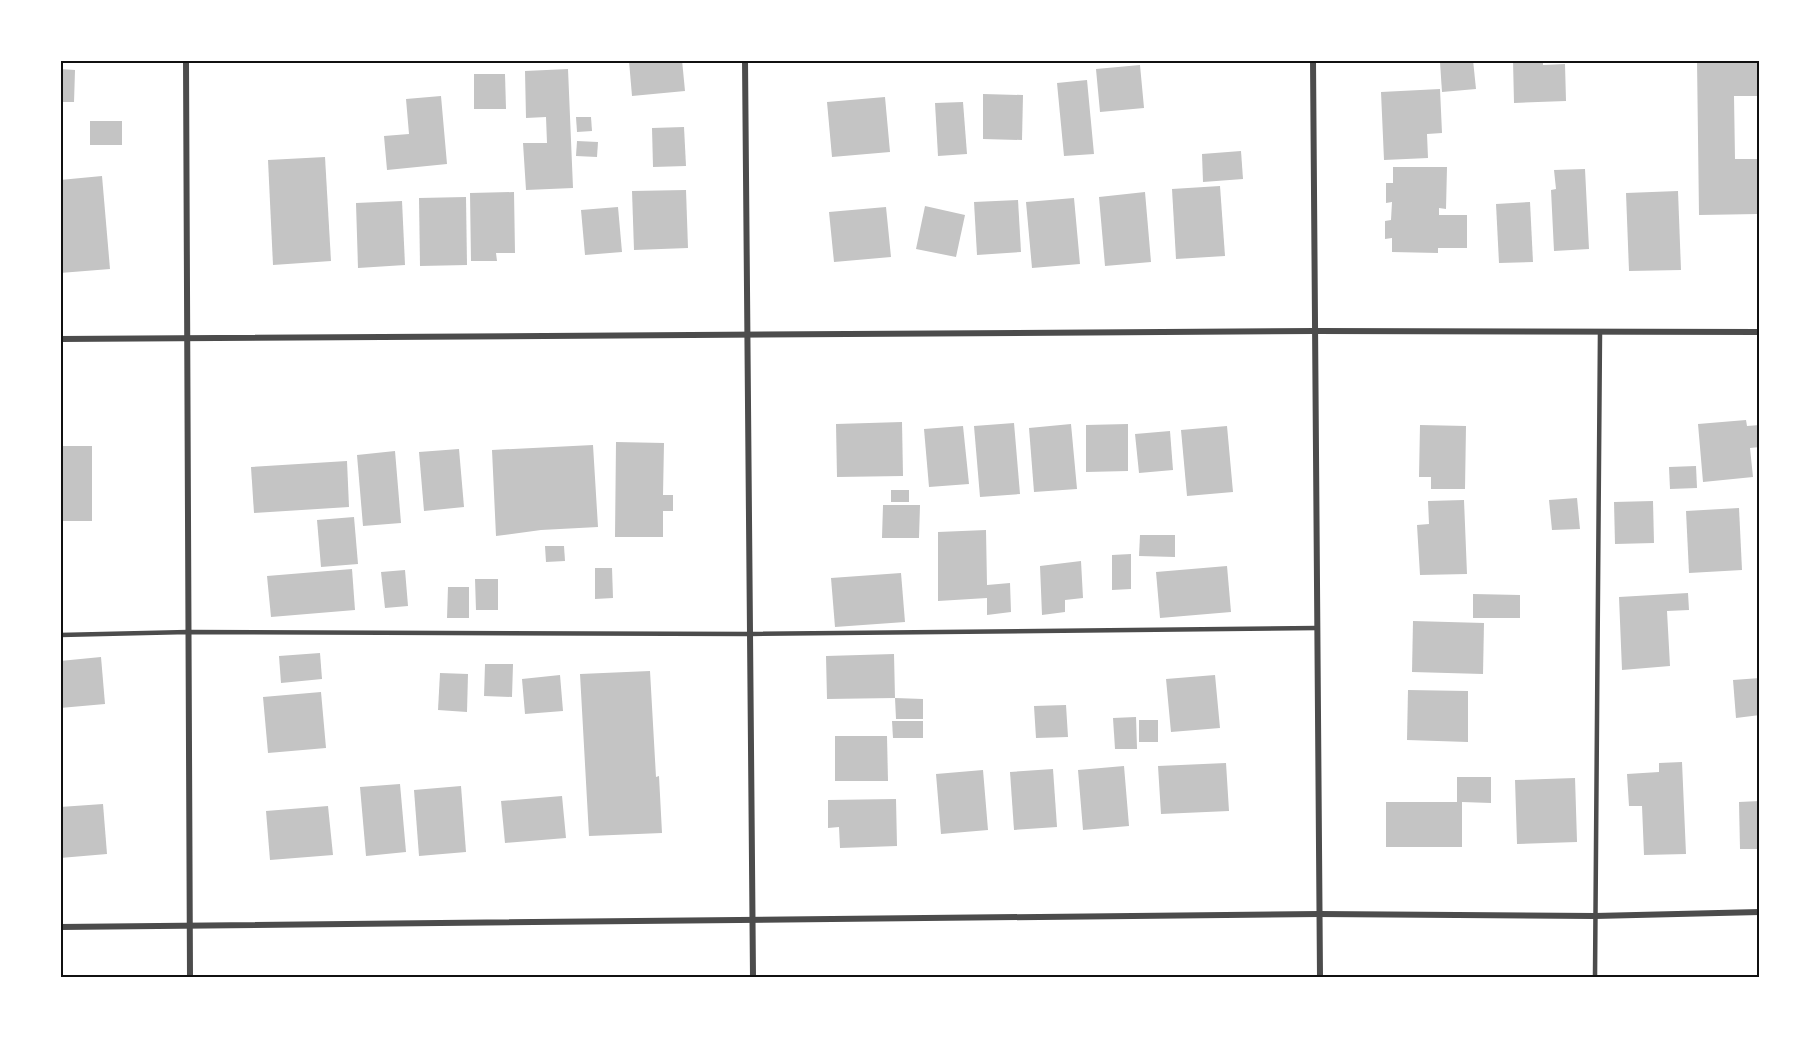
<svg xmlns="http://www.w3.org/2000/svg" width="1820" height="1037" font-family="Jost,sans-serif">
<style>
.building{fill:#c4c4c4}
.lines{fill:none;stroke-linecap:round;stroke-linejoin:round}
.service{stroke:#4c4c4c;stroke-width:4.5}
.minor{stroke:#4c4c4c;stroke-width:6}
.neatline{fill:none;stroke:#111;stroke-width:2}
</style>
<rect width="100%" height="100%" fill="#fff"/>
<!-- building -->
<g class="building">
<polygon points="645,60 682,60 685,91 632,96 629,61"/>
<polygon points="1459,60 1473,60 1476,89 1442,92 1440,62"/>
<polygon points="1513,60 1543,60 1543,65 1565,64 1566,101 1514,103"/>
<polygon points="1697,60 1760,60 1760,96 1734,96 1735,159 1758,159 1758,214 1699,215"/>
<polygon points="1140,65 1144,108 1100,112 1096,69"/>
<polygon points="60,69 75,70 74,102 60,102"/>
<polygon points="568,69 573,188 526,190 523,143 547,143 546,117 526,118 525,71"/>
<polygon points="474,74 505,74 506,109 474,109"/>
<polygon points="1087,80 1094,154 1064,156 1057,83"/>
<polygon points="1440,89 1442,133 1427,134 1428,158 1384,160 1381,92"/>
<polygon points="983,94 1023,95 1022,140 983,139"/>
<polygon points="441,96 447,164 387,170 384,136 409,134 406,99"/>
<polygon points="885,97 890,152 832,157 827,102"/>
<polygon points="963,102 967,154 938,156 935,103"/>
<polygon points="576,117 591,117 592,131 577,132"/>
<rect x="90" y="121" width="32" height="24"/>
<polygon points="684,127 686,166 653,167 652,128"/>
<polygon points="577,141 598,142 597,157 576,156"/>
<polygon points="1241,151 1243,179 1203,182 1202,154"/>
<polygon points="325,157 331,261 273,265 268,160"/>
<polygon points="1393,167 1447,167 1446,209 1439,208 1439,215 1467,215 1467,248 1438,248 1438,253 1392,252 1392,238 1385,239 1385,221 1391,220 1392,202 1386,203 1386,183 1393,183"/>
<polygon points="1585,169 1589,249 1554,251 1551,190 1556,189 1554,170"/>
<polygon points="102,176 110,269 60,273 60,180"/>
<polygon points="1220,186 1225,256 1176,259 1172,189"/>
<polygon points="686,190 688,248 634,250 632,191"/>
<polygon points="1678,191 1681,270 1629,271 1626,193"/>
<polygon points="514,192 515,253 496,253 497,261 471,261 470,193"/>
<polygon points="1145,192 1151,262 1105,266 1099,197"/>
<polygon points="466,197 467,265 420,266 419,198"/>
<polygon points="1074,198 1080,264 1032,268 1026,202"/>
<polygon points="1018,200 1021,252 977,255 974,202"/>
<polygon points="402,201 405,265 358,268 356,203"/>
<polygon points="1530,202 1533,262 1499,263 1496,204"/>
<polygon points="925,206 965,215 956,257 916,249"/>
<polygon points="618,207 622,252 585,255 581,210"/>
<polygon points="886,207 891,257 834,262 829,212"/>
<polygon points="1746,420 1747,426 1760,425 1760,447 1750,448 1753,477 1703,482 1698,424"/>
<polygon points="902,422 903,476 837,477 836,424"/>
<polygon points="1014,423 1020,494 980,497 974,426"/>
<polygon points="1071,424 1077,489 1034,492 1029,428"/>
<polygon points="1128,424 1128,471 1086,472 1086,425"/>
<polygon points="1420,425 1466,426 1465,489 1431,489 1431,477 1419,477"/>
<polygon points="963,426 969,484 929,487 924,429"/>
<polygon points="1227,426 1233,492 1187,496 1181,430"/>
<polygon points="1170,431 1173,470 1139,473 1135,434"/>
<polygon points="616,442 664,443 663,495 673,495 673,511 663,511 663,537 615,537"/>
<polygon points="593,445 598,527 541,530 496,536 492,450"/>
<rect x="60" y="446" width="32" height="75"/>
<polygon points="459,449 464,507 424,511 419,452"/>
<polygon points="395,451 401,523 363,526 357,455"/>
<polygon points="347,461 349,507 254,513 251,467"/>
<polygon points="1696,466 1697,488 1670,489 1669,467"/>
<rect x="891" y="490" width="18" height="12"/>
<polygon points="1577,498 1580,529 1552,530 1549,500"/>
<polygon points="1464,500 1467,574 1420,575 1417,525 1429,524 1428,501"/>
<polygon points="1653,501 1654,543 1615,544 1614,502"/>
<polygon points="883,505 920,505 919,538 882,538"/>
<polygon points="1739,508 1742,570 1689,573 1686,511"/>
<polygon points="354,517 358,564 321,567 317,520"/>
<polygon points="986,530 987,585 1010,583 1011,612 987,615 987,598 938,601 938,532"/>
<polygon points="1140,535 1175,535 1175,557 1139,556"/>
<polygon points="545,546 564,546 565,561 546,562"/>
<polygon points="1131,554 1131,589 1112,590 1112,555"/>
<polygon points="1081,561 1083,598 1065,600 1065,612 1042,615 1040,566"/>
<polygon points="1227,566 1231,612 1160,618 1156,572"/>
<polygon points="595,568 612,568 613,598 595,599"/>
<polygon points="352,569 355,610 271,617 267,576"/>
<polygon points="405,570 408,606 385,608 381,572"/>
<polygon points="901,573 905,622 835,627 831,578"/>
<polygon points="475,579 498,579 498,610 476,610"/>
<polygon points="448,587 469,587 469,618 447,618"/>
<polygon points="1688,593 1689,610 1667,611 1670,666 1622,670 1619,597"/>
<polygon points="1473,594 1520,595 1520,618 1473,618"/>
<polygon points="1413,621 1484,623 1483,674 1412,672"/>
<polygon points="320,653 322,679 281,683 279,656"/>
<polygon points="894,654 895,698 923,699 923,719 896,719 895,698 827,699 826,656"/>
<polygon points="101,657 105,704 60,708 60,661"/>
<polygon points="485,664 513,664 512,697 484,696"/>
<polygon points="650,671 656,777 659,776 662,833 589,836 580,674"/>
<polygon points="440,673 468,674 467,712 438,710"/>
<polygon points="560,675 563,711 525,714 522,679"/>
<polygon points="1215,675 1220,728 1171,732 1166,679"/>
<polygon points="1760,678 1760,715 1736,718 1733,680"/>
<polygon points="1408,690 1468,691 1468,742 1407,740"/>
<polygon points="321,692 326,748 268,753 263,697"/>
<polygon points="1066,705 1068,737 1036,738 1034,706"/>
<polygon points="1136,717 1137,749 1115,749 1113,718"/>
<rect x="1139" y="720" width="19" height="22"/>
<polygon points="892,721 923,721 923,738 893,738"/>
<polygon points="835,736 887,736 888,781 835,781"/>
<polygon points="1682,762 1686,854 1644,855 1642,806 1629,806 1627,774 1659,772 1659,763"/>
<polygon points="1226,763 1229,811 1161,814 1158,766"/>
<polygon points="1124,766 1129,826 1083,830 1078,770"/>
<polygon points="1053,769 1057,827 1014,830 1010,772"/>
<polygon points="983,770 988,830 941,834 936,774"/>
<polygon points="1457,777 1491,777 1491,803 1462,802 1462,847 1386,847 1386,802 1457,802"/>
<polygon points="1575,778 1577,842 1517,844 1515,780"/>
<polygon points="400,784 406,852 366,856 360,787"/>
<polygon points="461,786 466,852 419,856 414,790"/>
<polygon points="562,796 566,838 505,843 501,801"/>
<polygon points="896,799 897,846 840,848 839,827 828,828 828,800"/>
<polygon points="1760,801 1760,849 1740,849 1739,802"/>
<polygon points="103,804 107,854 60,858 60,807"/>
<polygon points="328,806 333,855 270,860 266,811"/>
</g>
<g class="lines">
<!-- service -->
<g class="service">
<polyline points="60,635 188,632 750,634 1317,628"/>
<polyline points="1595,977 1600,332"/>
</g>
<!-- minor -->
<g class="minor">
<polyline points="186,60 190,977"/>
<polyline points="745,60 753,977"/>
<polyline points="1313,60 1320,977"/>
<polyline points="60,339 1315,331 1760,332"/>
<polyline points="60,927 1319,914 1595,916 1760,912"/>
</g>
</g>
<!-- border -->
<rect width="1820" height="1037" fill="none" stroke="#ffffff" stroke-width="123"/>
<rect x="62" y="62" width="1696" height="914" class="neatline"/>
</svg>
